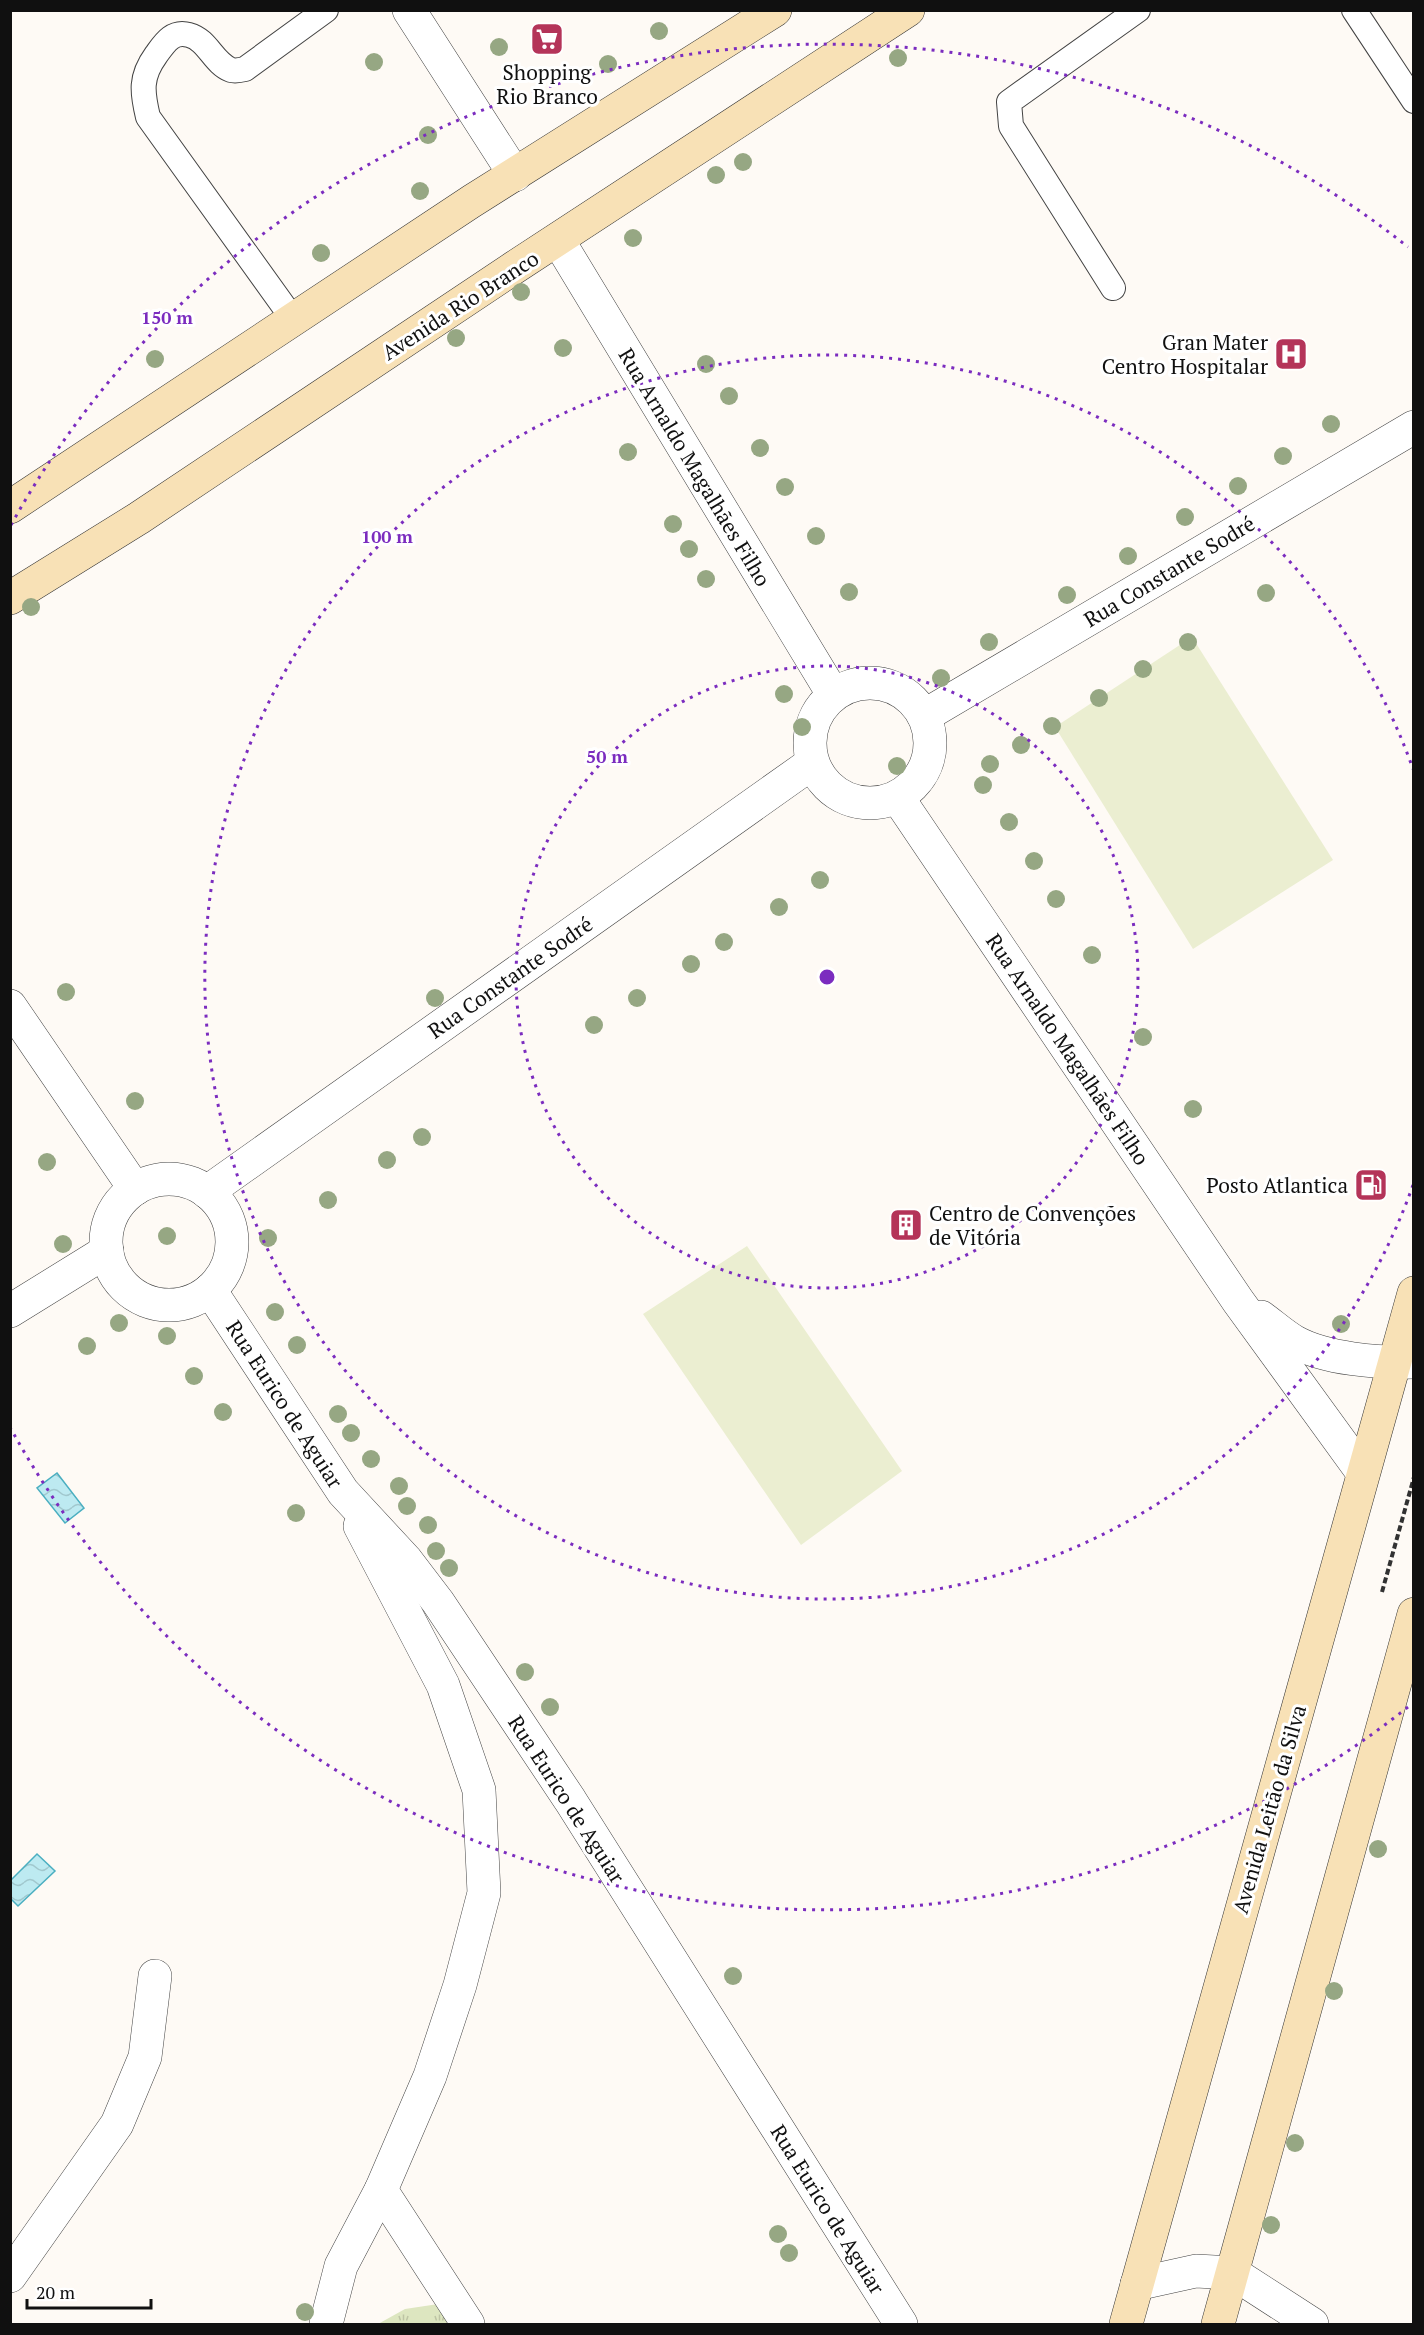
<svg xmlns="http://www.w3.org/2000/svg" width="1424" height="2335" font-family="'PT Serif',serif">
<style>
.park{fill:url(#park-tufts)}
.pitch{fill:#ebeed1}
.water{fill:url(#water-waves);stroke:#4bafc1;stroke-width:1.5}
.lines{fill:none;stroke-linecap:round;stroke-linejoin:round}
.lane-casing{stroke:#434343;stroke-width:26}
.street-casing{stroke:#434343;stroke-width:34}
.secondary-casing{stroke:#323232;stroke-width:34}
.path{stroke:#323232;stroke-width:4;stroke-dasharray:6 3;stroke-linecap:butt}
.lane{stroke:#fff;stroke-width:24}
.street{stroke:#fff;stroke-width:33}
.secondary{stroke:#f8e1b6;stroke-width:33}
.tree{fill:#96a783}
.ring{fill:none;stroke:#7b2cbf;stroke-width:3;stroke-dasharray:3 6}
.labels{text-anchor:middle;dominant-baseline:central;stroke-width:6;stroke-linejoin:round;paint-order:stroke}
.poi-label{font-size:21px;fill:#101010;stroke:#fff;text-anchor:end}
.street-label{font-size:21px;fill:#101010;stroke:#fff}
.centre{fill:#7b2cbf;stroke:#fff;stroke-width:3}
.ring-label{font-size:18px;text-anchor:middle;font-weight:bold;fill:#7b2cbf;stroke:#fff;stroke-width:6;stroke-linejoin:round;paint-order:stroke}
</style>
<defs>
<pattern id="park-tufts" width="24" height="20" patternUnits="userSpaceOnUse" patternTransform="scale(1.5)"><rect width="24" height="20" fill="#dde6c0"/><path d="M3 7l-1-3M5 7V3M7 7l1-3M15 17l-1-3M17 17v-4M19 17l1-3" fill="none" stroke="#bdc4a4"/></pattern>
<pattern id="water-waves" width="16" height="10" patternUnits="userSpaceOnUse" patternTransform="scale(1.5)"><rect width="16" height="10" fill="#bdeaf1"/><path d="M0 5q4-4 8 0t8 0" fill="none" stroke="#a1c8ce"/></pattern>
</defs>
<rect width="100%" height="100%" fill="#fefaf5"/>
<!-- park -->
<polygon class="park" points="445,2303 480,2313 486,2324 378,2324 405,2309"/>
<!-- pitch -->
<g class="pitch">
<polygon points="1192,637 1333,860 1193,949 1055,727"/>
<polygon points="747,1246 902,1471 801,1545 643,1314"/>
</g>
<!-- water -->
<g class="water">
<polygon points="57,1473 84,1508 65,1523 37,1488"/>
<polygon points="37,1854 55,1871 18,1906 11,1899 11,1880"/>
</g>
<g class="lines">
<defs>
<g id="lane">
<polyline points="1354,10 1414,101"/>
<polyline points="1113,288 1011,126 1009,102 1138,10"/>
<path d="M 293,319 L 148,117 C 142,92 140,77 156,55 C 164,44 172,30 189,35 C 208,40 213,63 231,70 C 235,71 241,70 245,69 L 326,10"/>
</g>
<g id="street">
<polyline points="409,10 515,175"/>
<polyline points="558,240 833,694"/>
<circle cx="870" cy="743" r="60"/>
<polyline points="924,716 1414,427"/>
<polyline points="898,798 1238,1301 1363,1473"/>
<polyline points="10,1006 135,1189"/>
<circle cx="169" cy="1242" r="63"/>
<polyline points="207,1192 812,763"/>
<polyline points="210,1290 343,1492 406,1560 438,1602 570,1800 901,2324"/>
<polyline points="10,1311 107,1251"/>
<path d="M 1261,1317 C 1272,1325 1283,1335 1295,1342 C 1326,1359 1378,1363 1414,1362"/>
<polyline points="360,1526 443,1685 479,1790 484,1893 460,1985 430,2076 381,2190 468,2324"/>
<polyline points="10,2276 117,2124 145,2057 155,1976"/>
<polyline points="1137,2284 1196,2271 1233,2273 1312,2324"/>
<polyline points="326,2324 341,2266 381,2190"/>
</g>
<g id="secondary">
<polyline points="10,507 472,201 775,10"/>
<polyline points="10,598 139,518 515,267 908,10"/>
<polyline points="1126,2324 1414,1293"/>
<polyline points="1218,2324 1414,1614"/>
</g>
</defs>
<!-- lane casing -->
<use href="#lane" class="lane-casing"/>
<!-- street casing -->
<use href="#street" class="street-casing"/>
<!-- secondary casing -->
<use href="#secondary" class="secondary-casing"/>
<!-- path -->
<polyline class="path" points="1382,1592 1414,1477"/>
<!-- lane -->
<use href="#lane" class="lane"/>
<!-- street -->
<use href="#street" class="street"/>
<!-- secondary -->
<use href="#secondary" class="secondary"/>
</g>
<!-- trees -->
<g class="tree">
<circle cx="659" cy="31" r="9"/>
<circle cx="499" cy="47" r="9"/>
<circle cx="898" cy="58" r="9"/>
<circle cx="374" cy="62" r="9"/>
<circle cx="608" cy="64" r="9"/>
<circle cx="428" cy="135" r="9"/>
<circle cx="743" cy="162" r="9"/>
<circle cx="716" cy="175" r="9"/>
<circle cx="420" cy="191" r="9"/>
<circle cx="633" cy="238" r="9"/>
<circle cx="321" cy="253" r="9"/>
<circle cx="521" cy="292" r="9"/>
<circle cx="456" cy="338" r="9"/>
<circle cx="563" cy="348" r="9"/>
<circle cx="155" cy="359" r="9"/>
<circle cx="706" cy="364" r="9"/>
<circle cx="729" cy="396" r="9"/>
<circle cx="1331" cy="424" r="9"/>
<circle cx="760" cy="448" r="9"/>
<circle cx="628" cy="452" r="9"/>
<circle cx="1283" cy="456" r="9"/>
<circle cx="1238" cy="486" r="9"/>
<circle cx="785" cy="487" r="9"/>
<circle cx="1185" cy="517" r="9"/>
<circle cx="673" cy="524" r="9"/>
<circle cx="816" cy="536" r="9"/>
<circle cx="689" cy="549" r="9"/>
<circle cx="1128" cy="556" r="9"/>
<circle cx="706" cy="579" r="9"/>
<circle cx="849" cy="592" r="9"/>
<circle cx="1266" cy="593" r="9"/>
<circle cx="1067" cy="595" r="9"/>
<circle cx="31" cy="607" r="9"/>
<circle cx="989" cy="642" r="9"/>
<circle cx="1188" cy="642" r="9"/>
<circle cx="1143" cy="669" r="9"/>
<circle cx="941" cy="678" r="9"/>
<circle cx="784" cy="694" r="9"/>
<circle cx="1099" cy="698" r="9"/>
<circle cx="1052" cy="726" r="9"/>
<circle cx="802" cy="727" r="9"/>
<circle cx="1021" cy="745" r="9"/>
<circle cx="990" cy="764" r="9"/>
<circle cx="897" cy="766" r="9"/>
<circle cx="983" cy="785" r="9"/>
<circle cx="1009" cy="822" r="9"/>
<circle cx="1034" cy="861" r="9"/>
<circle cx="820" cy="880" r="9"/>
<circle cx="1056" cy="899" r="9"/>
<circle cx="779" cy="907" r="9"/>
<circle cx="724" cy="942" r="9"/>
<circle cx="1092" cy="955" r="9"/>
<circle cx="691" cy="964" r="9"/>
<circle cx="66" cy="992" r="9"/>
<circle cx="435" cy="998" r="9"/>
<circle cx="637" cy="998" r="9"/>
<circle cx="594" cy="1025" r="9"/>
<circle cx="1143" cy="1037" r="9"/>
<circle cx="135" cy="1101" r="9"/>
<circle cx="1193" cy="1109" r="9"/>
<circle cx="422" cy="1137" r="9"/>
<circle cx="387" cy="1160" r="9"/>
<circle cx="47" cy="1162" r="9"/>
<circle cx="328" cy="1200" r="9"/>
<circle cx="167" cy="1236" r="9"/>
<circle cx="268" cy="1238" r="9"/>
<circle cx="63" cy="1244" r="9"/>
<circle cx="275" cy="1312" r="9"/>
<circle cx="119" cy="1323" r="9"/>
<circle cx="1341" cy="1324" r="9"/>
<circle cx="167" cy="1336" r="9"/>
<circle cx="297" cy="1345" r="9"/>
<circle cx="87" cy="1346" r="9"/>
<circle cx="194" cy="1376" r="9"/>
<circle cx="223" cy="1412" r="9"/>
<circle cx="338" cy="1414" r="9"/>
<circle cx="351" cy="1433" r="9"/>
<circle cx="371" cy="1459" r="9"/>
<circle cx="399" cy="1486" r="9"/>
<circle cx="407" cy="1506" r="9"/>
<circle cx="296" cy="1513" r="9"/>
<circle cx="428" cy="1525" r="9"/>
<circle cx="436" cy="1551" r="9"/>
<circle cx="449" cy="1568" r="9"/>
<circle cx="525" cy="1672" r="9"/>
<circle cx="550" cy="1707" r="9"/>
<circle cx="1378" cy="1849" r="9"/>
<circle cx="733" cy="1976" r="9"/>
<circle cx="1334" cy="1991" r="9"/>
<circle cx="1295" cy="2143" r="9"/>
<circle cx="1271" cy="2225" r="9"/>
<circle cx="778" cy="2234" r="9"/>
<circle cx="789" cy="2253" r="9"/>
<circle cx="305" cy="2312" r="9"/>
</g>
<!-- distance rings -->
<g class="ring">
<circle cx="827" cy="977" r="311"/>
<path d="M1413 1185A622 622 0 1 1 1413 769"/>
<path d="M1408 1707A933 933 0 0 1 11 1429M11 525A933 933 0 0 1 1408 247"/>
</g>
<!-- icons -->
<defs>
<symbol id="supermarket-square" viewBox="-11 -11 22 22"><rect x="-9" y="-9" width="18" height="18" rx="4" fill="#b43459" stroke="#fff"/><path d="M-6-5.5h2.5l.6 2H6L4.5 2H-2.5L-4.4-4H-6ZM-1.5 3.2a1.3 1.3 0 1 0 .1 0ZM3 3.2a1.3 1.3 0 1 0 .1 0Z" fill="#fff"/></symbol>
<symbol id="hospital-square" viewBox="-11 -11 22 22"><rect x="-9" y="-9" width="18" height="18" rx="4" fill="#b43459" stroke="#fff"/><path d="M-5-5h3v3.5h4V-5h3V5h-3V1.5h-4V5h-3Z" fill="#fff"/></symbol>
<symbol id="fuel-square" viewBox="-11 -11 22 22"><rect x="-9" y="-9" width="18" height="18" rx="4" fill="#b43459" stroke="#fff"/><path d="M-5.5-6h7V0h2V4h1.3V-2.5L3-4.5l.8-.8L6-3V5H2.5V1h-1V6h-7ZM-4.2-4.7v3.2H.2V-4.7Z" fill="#fff"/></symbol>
<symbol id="building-square" viewBox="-11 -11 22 22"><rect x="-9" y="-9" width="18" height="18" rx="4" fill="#b43459" stroke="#fff"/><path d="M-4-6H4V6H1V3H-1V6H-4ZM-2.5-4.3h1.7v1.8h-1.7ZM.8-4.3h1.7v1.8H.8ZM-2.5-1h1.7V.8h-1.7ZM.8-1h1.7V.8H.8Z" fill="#fff"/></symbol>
</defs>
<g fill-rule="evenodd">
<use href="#supermarket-square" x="528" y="20" width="38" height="38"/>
<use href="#hospital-square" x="1272" y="335" width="38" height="38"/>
<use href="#fuel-square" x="1352" y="1166" width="38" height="38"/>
<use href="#building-square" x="887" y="1206" width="38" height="38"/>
</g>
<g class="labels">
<!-- poi labels -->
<g class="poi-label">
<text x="547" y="72" text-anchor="middle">Shopping<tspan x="547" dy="24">Rio Branco</tspan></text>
<text x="1268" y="342">Gran Mater<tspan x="1268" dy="24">Centro Hospitalar</tspan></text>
<text x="1348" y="1185">Posto Atlantica</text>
<text x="929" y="1213" text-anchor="start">Centro de Convenções<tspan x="929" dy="24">de Vitória</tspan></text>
</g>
<!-- street labels -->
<g class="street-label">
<text transform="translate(460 305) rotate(-33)">Avenida Rio Branco</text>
<text transform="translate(695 467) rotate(59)">Rua Arnaldo Magalhães Filho</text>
<text transform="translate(1169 571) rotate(-31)">Rua Constante Sodré</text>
<text transform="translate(510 977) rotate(-35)">Rua Constante Sodré</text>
<text transform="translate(1068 1049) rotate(56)">Rua Arnaldo Magalhães Filho</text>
<text transform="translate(285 1404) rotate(57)">Rua Eurico de Aguiar</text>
<text transform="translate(567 1799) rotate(57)">Rua Eurico de Aguiar</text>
<text transform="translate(1269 1809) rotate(-74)">Avenida Leitão da Silva</text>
<text transform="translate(828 2209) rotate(58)">Rua Eurico de Aguiar</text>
</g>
</g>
<circle cx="827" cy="977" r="9" class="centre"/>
<g class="ring-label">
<text x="167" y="324">150 m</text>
<text x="387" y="543">100 m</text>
<text x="607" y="763">50 m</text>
</g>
<!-- border -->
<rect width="1424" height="2335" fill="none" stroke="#101010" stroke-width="24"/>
<!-- scale -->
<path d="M27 2299v9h124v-9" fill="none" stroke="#101010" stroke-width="3"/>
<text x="36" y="2299" font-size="18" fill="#101010" stroke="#ffffff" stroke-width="4.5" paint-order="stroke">20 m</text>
</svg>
